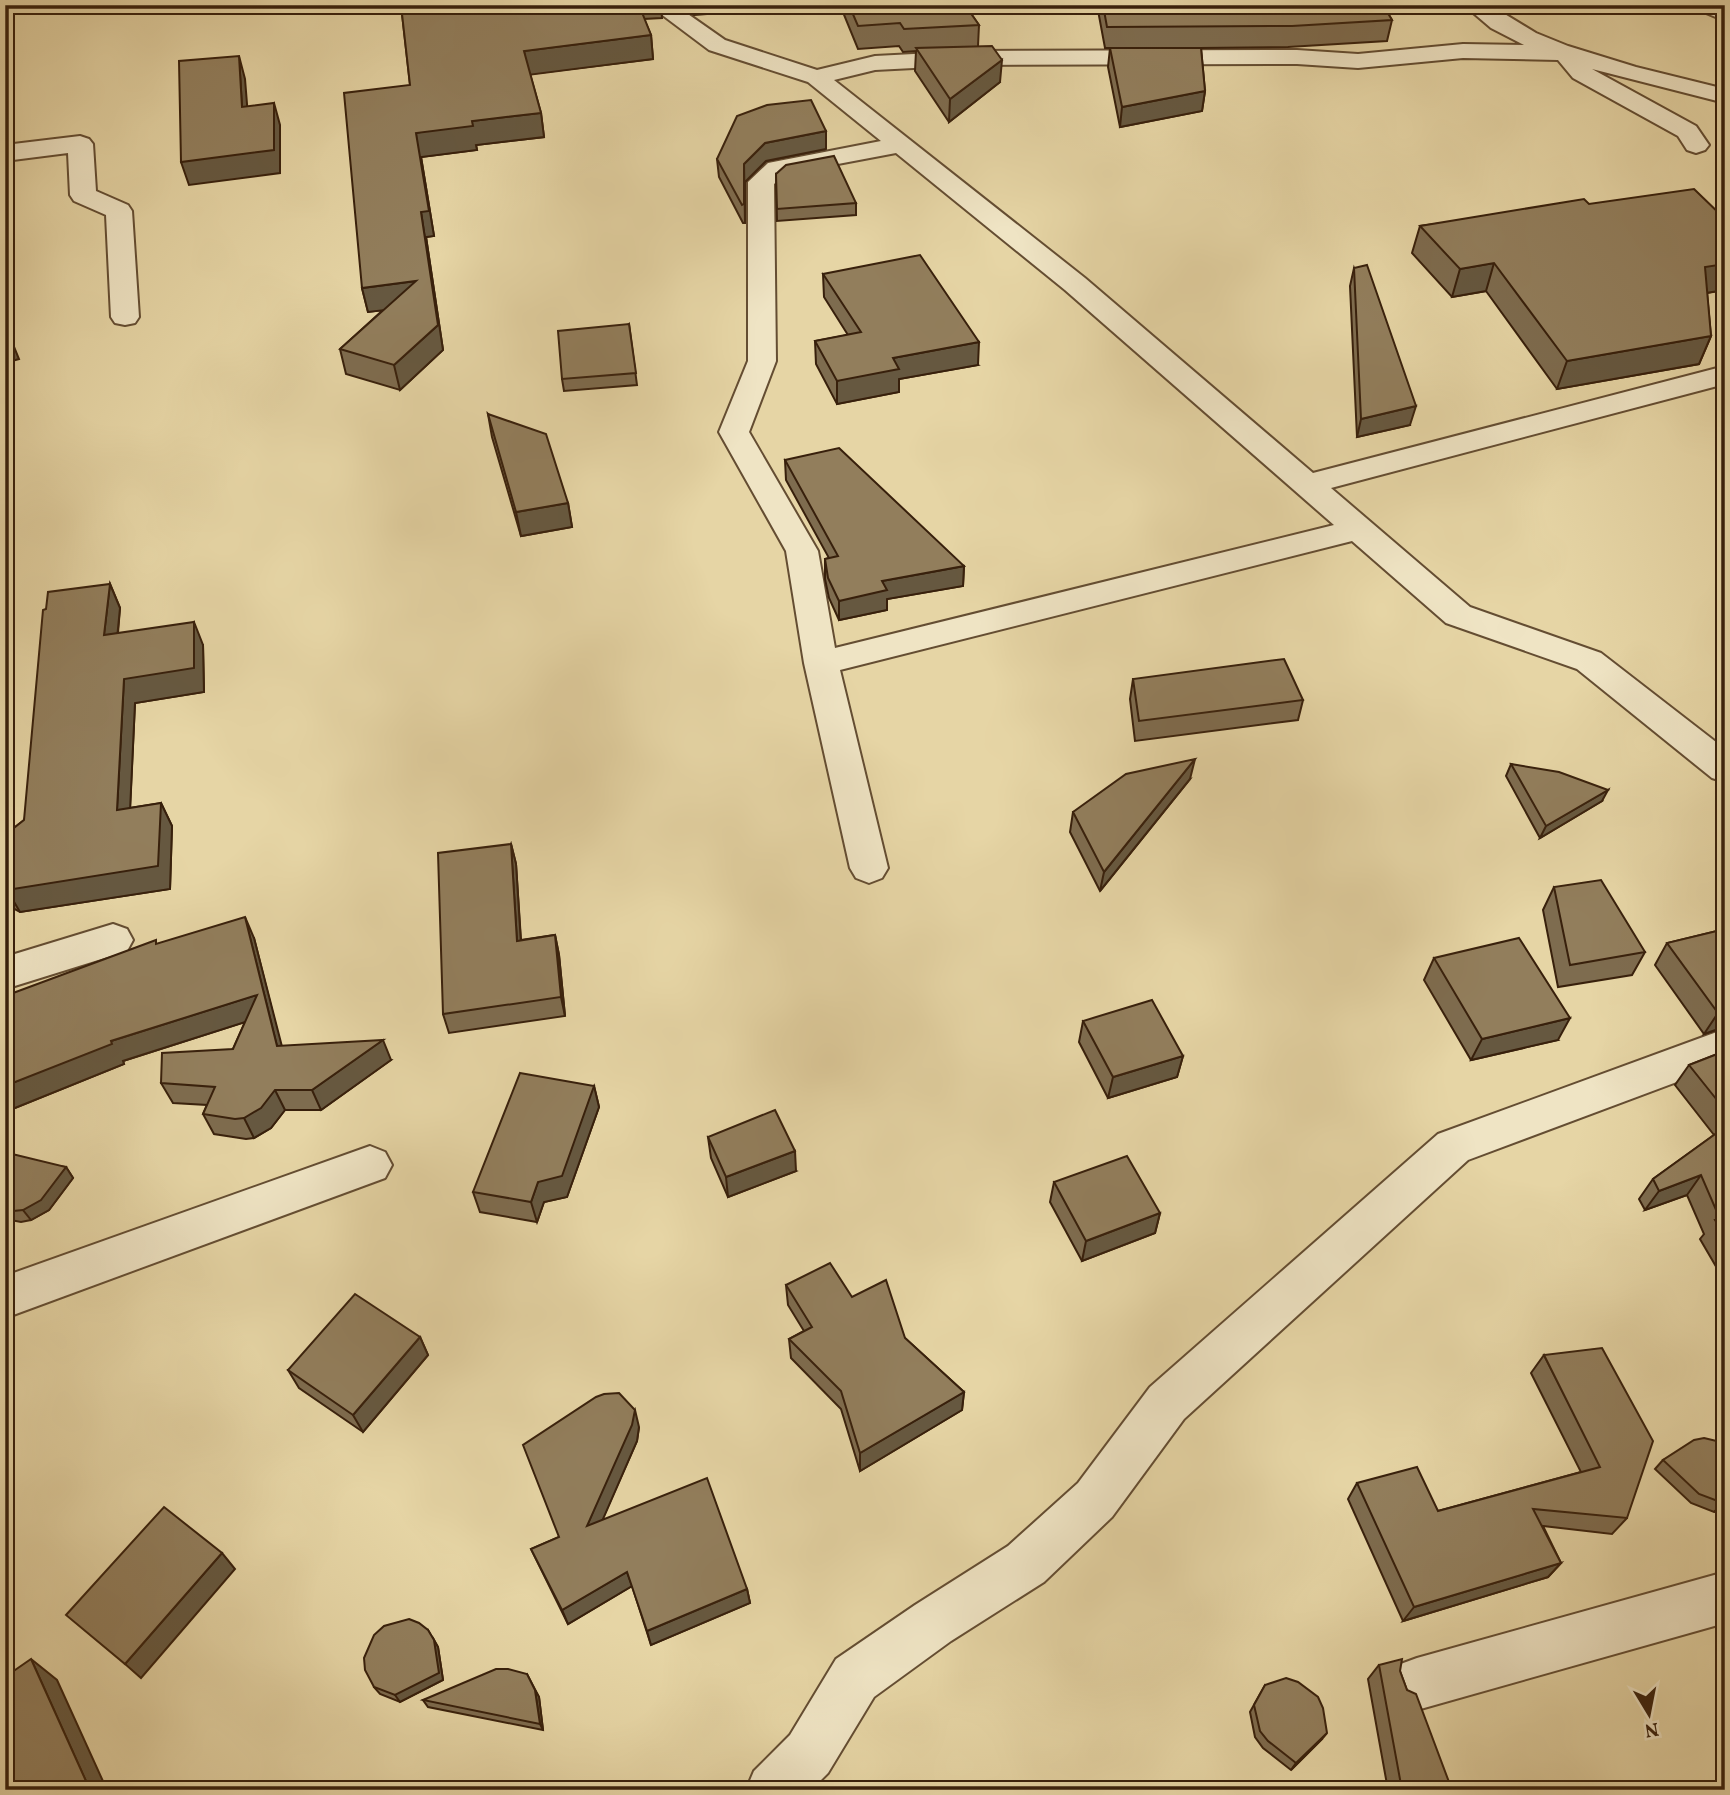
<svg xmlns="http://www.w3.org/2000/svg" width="1730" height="1795" font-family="Vollkorn,serif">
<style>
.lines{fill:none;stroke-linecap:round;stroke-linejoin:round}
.minor-casing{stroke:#644d32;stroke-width:4}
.minor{fill:#efe4c4;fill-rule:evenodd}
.wall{fill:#7e6c4f;stroke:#38200c;stroke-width:2}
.shaded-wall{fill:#665840;stroke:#38200c;stroke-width:2}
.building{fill:#927e5c;stroke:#38200c;stroke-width:2}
</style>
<rect width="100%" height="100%" fill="#e6d5a5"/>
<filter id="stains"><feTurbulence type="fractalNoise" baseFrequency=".00286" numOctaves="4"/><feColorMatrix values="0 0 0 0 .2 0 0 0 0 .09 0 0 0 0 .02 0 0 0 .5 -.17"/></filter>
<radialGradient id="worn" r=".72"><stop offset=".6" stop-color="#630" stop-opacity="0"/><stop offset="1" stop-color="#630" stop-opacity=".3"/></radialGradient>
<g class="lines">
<defs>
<g id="minor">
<path d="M 649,5 L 675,5 L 725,40 L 817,70 L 875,56 L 972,51 L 1297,50 L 1358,54 L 1463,44 L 1524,45 L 1491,28 L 1464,5 L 1490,5 L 1536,33 L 1568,46 L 1636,67 L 1725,89 L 1725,103 L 1592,69 L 1696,126 L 1709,145 L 1705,150 L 1696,153 L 1687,150 L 1678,136 L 1573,78 L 1558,60 L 1463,58 L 1358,68 L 1297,64 L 972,65 L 875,70 L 834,80 L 1085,278 L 1313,473 L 1725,366 L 1725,384 L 1331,488 L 1470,607 L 1601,653 L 1725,749 L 1725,782 L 1712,778 L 1577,669 L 1446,623 L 1352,541 L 840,670 L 888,868 L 882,878 L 869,883 L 856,878 L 850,868 L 804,663 L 786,551 L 719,432 L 748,361 L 748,182 L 768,163 L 881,141 L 808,82 L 709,50 ZM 896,153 L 1065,290 L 1334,525 L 835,648 L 818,551 L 749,432 L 776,361 L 774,184 L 785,174 Z"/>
<polygon points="1696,5 1725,5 1725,21 1699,10"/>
<polygon points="80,136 89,139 93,144 96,191 128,205 132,211 139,317 135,323 125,325 115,323 111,317 106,215 74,201 70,195 68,153 5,161 5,145"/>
<polygon points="113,924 127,929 133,940 127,951 5,989 5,957"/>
<polygon points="1725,1029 1725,1064 1468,1160 1184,1419 1112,1517 1044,1582 951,1641 874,1697 828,1773 811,1790 746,1790 754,1771 790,1735 836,1659 915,1605 1008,1546 1078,1483 1150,1387 1438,1134"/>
<polygon points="370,1146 385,1152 392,1165 385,1178 5,1318 5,1276"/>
<polygon points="1725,1572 1725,1623 1417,1710 1398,1703 1391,1684 1398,1665 1417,1658"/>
</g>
</defs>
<!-- minor casing -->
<use href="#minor" class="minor-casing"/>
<!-- minor -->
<use href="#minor" class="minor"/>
</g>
<!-- wall -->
<g class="wall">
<polygon points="401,5 661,5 662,18 644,19 651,35 653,59 530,74 541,113 544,137 476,145 477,150 421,157 434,236 426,237 443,350 400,390 346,374 340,349 383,310 368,312 362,288 410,85"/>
<polygon points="679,5 825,5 694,15"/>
<polygon points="840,5 965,5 979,25 978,46 1000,82 949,122 915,71 916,51 903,52 899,46 858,49"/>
<polygon points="1097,5 1383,5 1392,20 1387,41 1288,47 1201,48 1205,91 1202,111 1120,127 1108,67 1110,48 1105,48"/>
<polygon points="826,149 766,161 745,182 745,223 743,223 719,177 717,159"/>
<polygon points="776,174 856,203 856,215 777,221"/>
<polygon points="1589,204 1725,290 1707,293 1711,336 1699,364 1557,389 1486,291 1452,297 1412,253 1420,226"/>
<polygon points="1354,268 1410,425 1357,437 1350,286"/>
<polygon points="823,274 978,365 899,379 899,392 837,404 816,364 815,341 848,335 824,297"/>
<polygon points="629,324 637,385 564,391 562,379"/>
<polygon points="488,414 568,503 572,527 521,536 492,437"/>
<polygon points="785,460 964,566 963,586 887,599 887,610 839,620 829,598 825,579 825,559 829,558 786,480"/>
<polygon points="110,584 120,608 118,633 203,645 204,692 135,703 130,808 161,803 172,826 170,889 20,912 5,904 5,835 24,820"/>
<polygon points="1133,679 1303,700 1298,720 1135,741 1130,699"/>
<polygon points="1511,764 1602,801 1540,838 1506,776"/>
<polygon points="1190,779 1100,891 1070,832 1073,812"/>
<polygon points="511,844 516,864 521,940 555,935 559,955 565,1016 449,1033 443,1014"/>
<polygon points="1554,887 1645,952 1632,975 1558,987 1543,910"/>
<polygon points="1725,929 1725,1027 1704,1034 1655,965 1667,943"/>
<polygon points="254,938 281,1046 391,1060 321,1110 285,1110 271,1128 254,1138 246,1139 214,1134 203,1114 207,1105 173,1103 161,1083 233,1049 245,1022 123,1061 124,1064 5,1112 158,944"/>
<polygon points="1434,958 1558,1040 1471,1060 1424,980"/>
<polygon points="1083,1021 1183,1056 1177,1077 1108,1098 1079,1042"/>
<polygon points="1725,1051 1725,1282 1700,1239 1704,1234 1687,1195 1645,1210 1639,1199 1653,1179 1714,1135 1675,1085 1689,1065"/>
<polygon points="594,1086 599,1107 567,1197 544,1202 537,1222 480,1212 473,1192"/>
<polygon points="708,1137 796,1171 728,1197 711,1158"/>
<polygon points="5,1159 66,1167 73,1178 49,1210 31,1220 21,1222 5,1219"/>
<polygon points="1054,1182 1160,1213 1155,1233 1082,1261 1050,1202"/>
<polygon points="786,1285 852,1297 905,1338 964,1392 962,1410 860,1471 841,1409 791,1358 789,1339 804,1331 788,1305"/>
<polygon points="420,1337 428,1355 363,1432 299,1388 288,1370"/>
<polygon points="1544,1355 1627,1518 1612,1534 1543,1526 1561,1563 1548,1577 1403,1621 1348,1499 1357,1483 1438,1511 1581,1472 1531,1373"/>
<polygon points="639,1427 637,1441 602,1520 747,1589 750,1603 651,1645 632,1586 568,1624 531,1549 559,1537"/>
<polygon points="1725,1443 1725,1508 1714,1512 1691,1503 1655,1469 1663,1460"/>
<polygon points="433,1638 438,1647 443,1680 400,1702 380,1694 374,1687"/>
<polygon points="1379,1665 1400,1671 1407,1690 1452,1790 1388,1790 1368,1679"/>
<polygon points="527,1674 539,1697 543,1730 428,1707 423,1700"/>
<polygon points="1265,1685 1322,1739 1291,1770 1263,1748 1255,1737 1250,1712"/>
</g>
<!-- shaded-wall -->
<g class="shaded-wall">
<polygon points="651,35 653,59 528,75 524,51"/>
<polygon points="239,56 245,79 249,129 242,107"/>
<polygon points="1002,60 1000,82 949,122 950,99"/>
<polygon points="1205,91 1202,111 1120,127 1122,107"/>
<polygon points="274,103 280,125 280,173 189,185 181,162"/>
<polygon points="541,113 544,137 476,145 477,150 421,157 434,236 426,237 443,350 400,390 394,365 438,325 421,212 416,133 472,121"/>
<polygon points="826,131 826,149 766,161 745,182 745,223 744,164 765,143"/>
<polygon points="1725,246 1725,290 1693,295 1705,267"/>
<polygon points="1494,263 1486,291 1452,297 1460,269"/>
<polygon points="416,281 421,306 368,312 362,288"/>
<polygon points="1711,336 1699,364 1557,389 1567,361"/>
<polygon points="10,337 19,359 5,363 5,338"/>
<polygon points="979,342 978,365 899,379 899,392 837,404 837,381 893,358"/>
<polygon points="1416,406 1410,425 1357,437 1361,419"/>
<polygon points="568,503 572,527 521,536 516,512"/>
<polygon points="964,566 963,586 887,599 887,610 839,620 839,601 882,581"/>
<polygon points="110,584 120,608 115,659 104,635"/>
<polygon points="194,622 203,645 204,692 135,703 129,833 117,810 124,679"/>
<polygon points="1195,759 1190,779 1100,891 1104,872"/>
<polygon points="1608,790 1602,801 1540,838 1546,826"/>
<polygon points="161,803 172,826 170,889 20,912 7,890"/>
<polygon points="511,844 516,864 522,960 517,941"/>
<polygon points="245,917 254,938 287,1066 277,1046"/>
<polygon points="555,935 559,955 565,1016 561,997"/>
<polygon points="257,995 267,1015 123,1061 124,1064 5,1112 5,1086 111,1041"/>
<polygon points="1725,1010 1724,1027 1704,1034 1718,1013"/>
<polygon points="1570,1018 1558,1040 1471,1060 1482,1039"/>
<polygon points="383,1040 391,1060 321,1110 312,1090"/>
<polygon points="1183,1056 1177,1077 1108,1098 1113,1077"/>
<polygon points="594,1086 599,1107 567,1197 544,1202 537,1222 531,1202 538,1182"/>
<polygon points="275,1090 285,1110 271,1128 254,1138 244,1118"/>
<polygon points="795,1151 796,1171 728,1197 726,1177"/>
<polygon points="66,1167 73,1178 49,1210 31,1220 23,1210"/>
<polygon points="1701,1175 1687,1195 1645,1210 1659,1191"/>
<polygon points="1160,1213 1155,1233 1082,1261 1086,1241"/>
<polygon points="420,1337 428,1355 363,1432 353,1415"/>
<polygon points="964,1392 962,1410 860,1471 860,1453"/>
<polygon points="635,1410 639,1427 637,1441 593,1542 587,1526"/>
<polygon points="1723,1503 1725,1503 1725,1508 1714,1512"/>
<polygon points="222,1553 235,1569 141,1678 125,1664"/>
<polygon points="1561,1563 1548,1577 1403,1621 1414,1607"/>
<polygon points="627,1572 632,1586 568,1624 562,1610"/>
<polygon points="747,1589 750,1603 651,1645 647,1631"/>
<polygon points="428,1630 438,1647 443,1680 400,1702 395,1695"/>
<polygon points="31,1659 57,1680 107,1790 90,1790"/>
<polygon points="535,1690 539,1697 543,1730 540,1724"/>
<polygon points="1327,1733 1322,1739 1291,1770 1296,1763"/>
</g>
<!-- building -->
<g class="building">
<polygon points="401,5 639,5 651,35 524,51 541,113 472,121 473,126 416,133 429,211 421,212 438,325 394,365 340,349 416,281 362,288 344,93 410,85"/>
<polygon points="849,5 965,5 979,25 904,29 900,23 858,26"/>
<polygon points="1103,5 1383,5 1392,20 1292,26 1107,27"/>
<polygon points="992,46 1002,60 950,99 916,48"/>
<polygon points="1110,48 1201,48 1205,91 1122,107"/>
<polygon points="239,56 242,107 274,103 274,150 181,162 179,61"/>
<polygon points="811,100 826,131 765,143 744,164 744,204 742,205 717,159 737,116 767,105"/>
<polygon points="834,156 856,203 777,209 776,174 786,165"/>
<polygon points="1694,189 1725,219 1725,264 1705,267 1711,336 1567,361 1494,263 1460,269 1420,226 1584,199 1589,204"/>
<polygon points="920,255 979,342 893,358 899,369 837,381 815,341 861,332 823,274"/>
<polygon points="1367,265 1416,406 1361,419 1354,268"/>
<polygon points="629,324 636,373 562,379 558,331"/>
<polygon points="5,330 10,337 5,338"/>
<polygon points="488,414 546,434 568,503 516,512"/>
<polygon points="839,448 964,566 882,581 887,590 839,601 828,578 825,559 838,556 785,460"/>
<polygon points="110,584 104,635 194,622 194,668 124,679 117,810 161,803 158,866 7,890 5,889 5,835 24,820 43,610 46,609 48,592"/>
<polygon points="1284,659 1303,700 1139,721 1133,679"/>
<polygon points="1195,759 1104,872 1073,812 1126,774"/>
<polygon points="1511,764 1559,772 1608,790 1546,826"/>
<polygon points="511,844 517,941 555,935 561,997 443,1014 438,853"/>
<polygon points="1601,880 1645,952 1570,965 1554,887"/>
<polygon points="245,917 277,1046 383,1040 312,1090 275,1090 261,1108 244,1118 235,1119 203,1114 215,1087 161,1083 162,1053 233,1049 257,995 111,1041 112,1044 5,1086 5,996 156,940 156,944"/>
<polygon points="1725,929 1725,1010 1718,1013 1667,943"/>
<polygon points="1519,938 1570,1018 1482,1039 1434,958"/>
<polygon points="1152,1000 1183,1056 1113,1077 1083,1021"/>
<polygon points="1725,1051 1725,1110 1689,1065"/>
<polygon points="520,1073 594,1086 562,1176 538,1182 531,1202 473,1192"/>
<polygon points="775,1110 795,1151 726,1177 708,1137"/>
<polygon points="1725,1127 1725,1236 1715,1220 1720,1219 1701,1175 1659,1191 1653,1179"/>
<polygon points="8,1153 66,1167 41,1200 23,1210 13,1211 5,1210 5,1159"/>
<polygon points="1127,1156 1160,1213 1086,1241 1054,1182"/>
<polygon points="830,1263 852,1297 886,1280 905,1338 964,1392 860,1453 841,1391 789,1339 812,1327 786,1285"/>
<polygon points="355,1294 420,1337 353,1415 288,1370"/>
<polygon points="1602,1348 1653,1441 1627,1518 1533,1509 1561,1563 1414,1607 1357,1483 1417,1467 1438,1511 1600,1467 1544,1355"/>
<polygon points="619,1393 635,1410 632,1425 587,1526 707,1478 747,1589 647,1631 627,1572 562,1610 531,1549 559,1537 523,1445 596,1397 604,1394"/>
<polygon points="1704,1438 1725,1443 1725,1503 1723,1503 1699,1494 1663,1460 1694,1440"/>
<polygon points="164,1507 222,1553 125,1664 66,1615"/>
<polygon points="409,1619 419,1623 428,1630 434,1640 439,1673 395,1695 374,1687 365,1670 364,1658 374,1635 384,1626"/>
<polygon points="31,1659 90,1790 5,1790 5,1677"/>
<polygon points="1402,1659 1400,1671 1407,1690 1416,1694 1452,1790 1402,1790 1379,1665"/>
<polygon points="496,1669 508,1669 527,1674 535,1690 540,1724 423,1700"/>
<polygon points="1286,1678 1298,1682 1318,1697 1323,1708 1327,1733 1296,1763 1268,1741 1260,1731 1254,1705 1265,1685"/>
<polygon points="1566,1782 1569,1790 1538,1790"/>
<polygon points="1725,1784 1725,1790 1717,1790 1718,1788"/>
</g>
<!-- margin -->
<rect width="1730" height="1795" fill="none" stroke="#e6d5a5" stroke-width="28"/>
<rect x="7" y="7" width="1716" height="1781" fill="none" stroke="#38200c" stroke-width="3.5"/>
<rect x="14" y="14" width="1702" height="1767" fill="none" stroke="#38200c" stroke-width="2"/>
<!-- north arrow -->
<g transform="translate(1649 1714) rotate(170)" stroke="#efe4c4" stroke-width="5" paint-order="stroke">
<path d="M0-5L12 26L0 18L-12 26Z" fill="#38200c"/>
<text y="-10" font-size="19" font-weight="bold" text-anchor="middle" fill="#38200c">N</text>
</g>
<rect width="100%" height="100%" filter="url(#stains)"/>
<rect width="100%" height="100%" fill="url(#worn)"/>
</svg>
